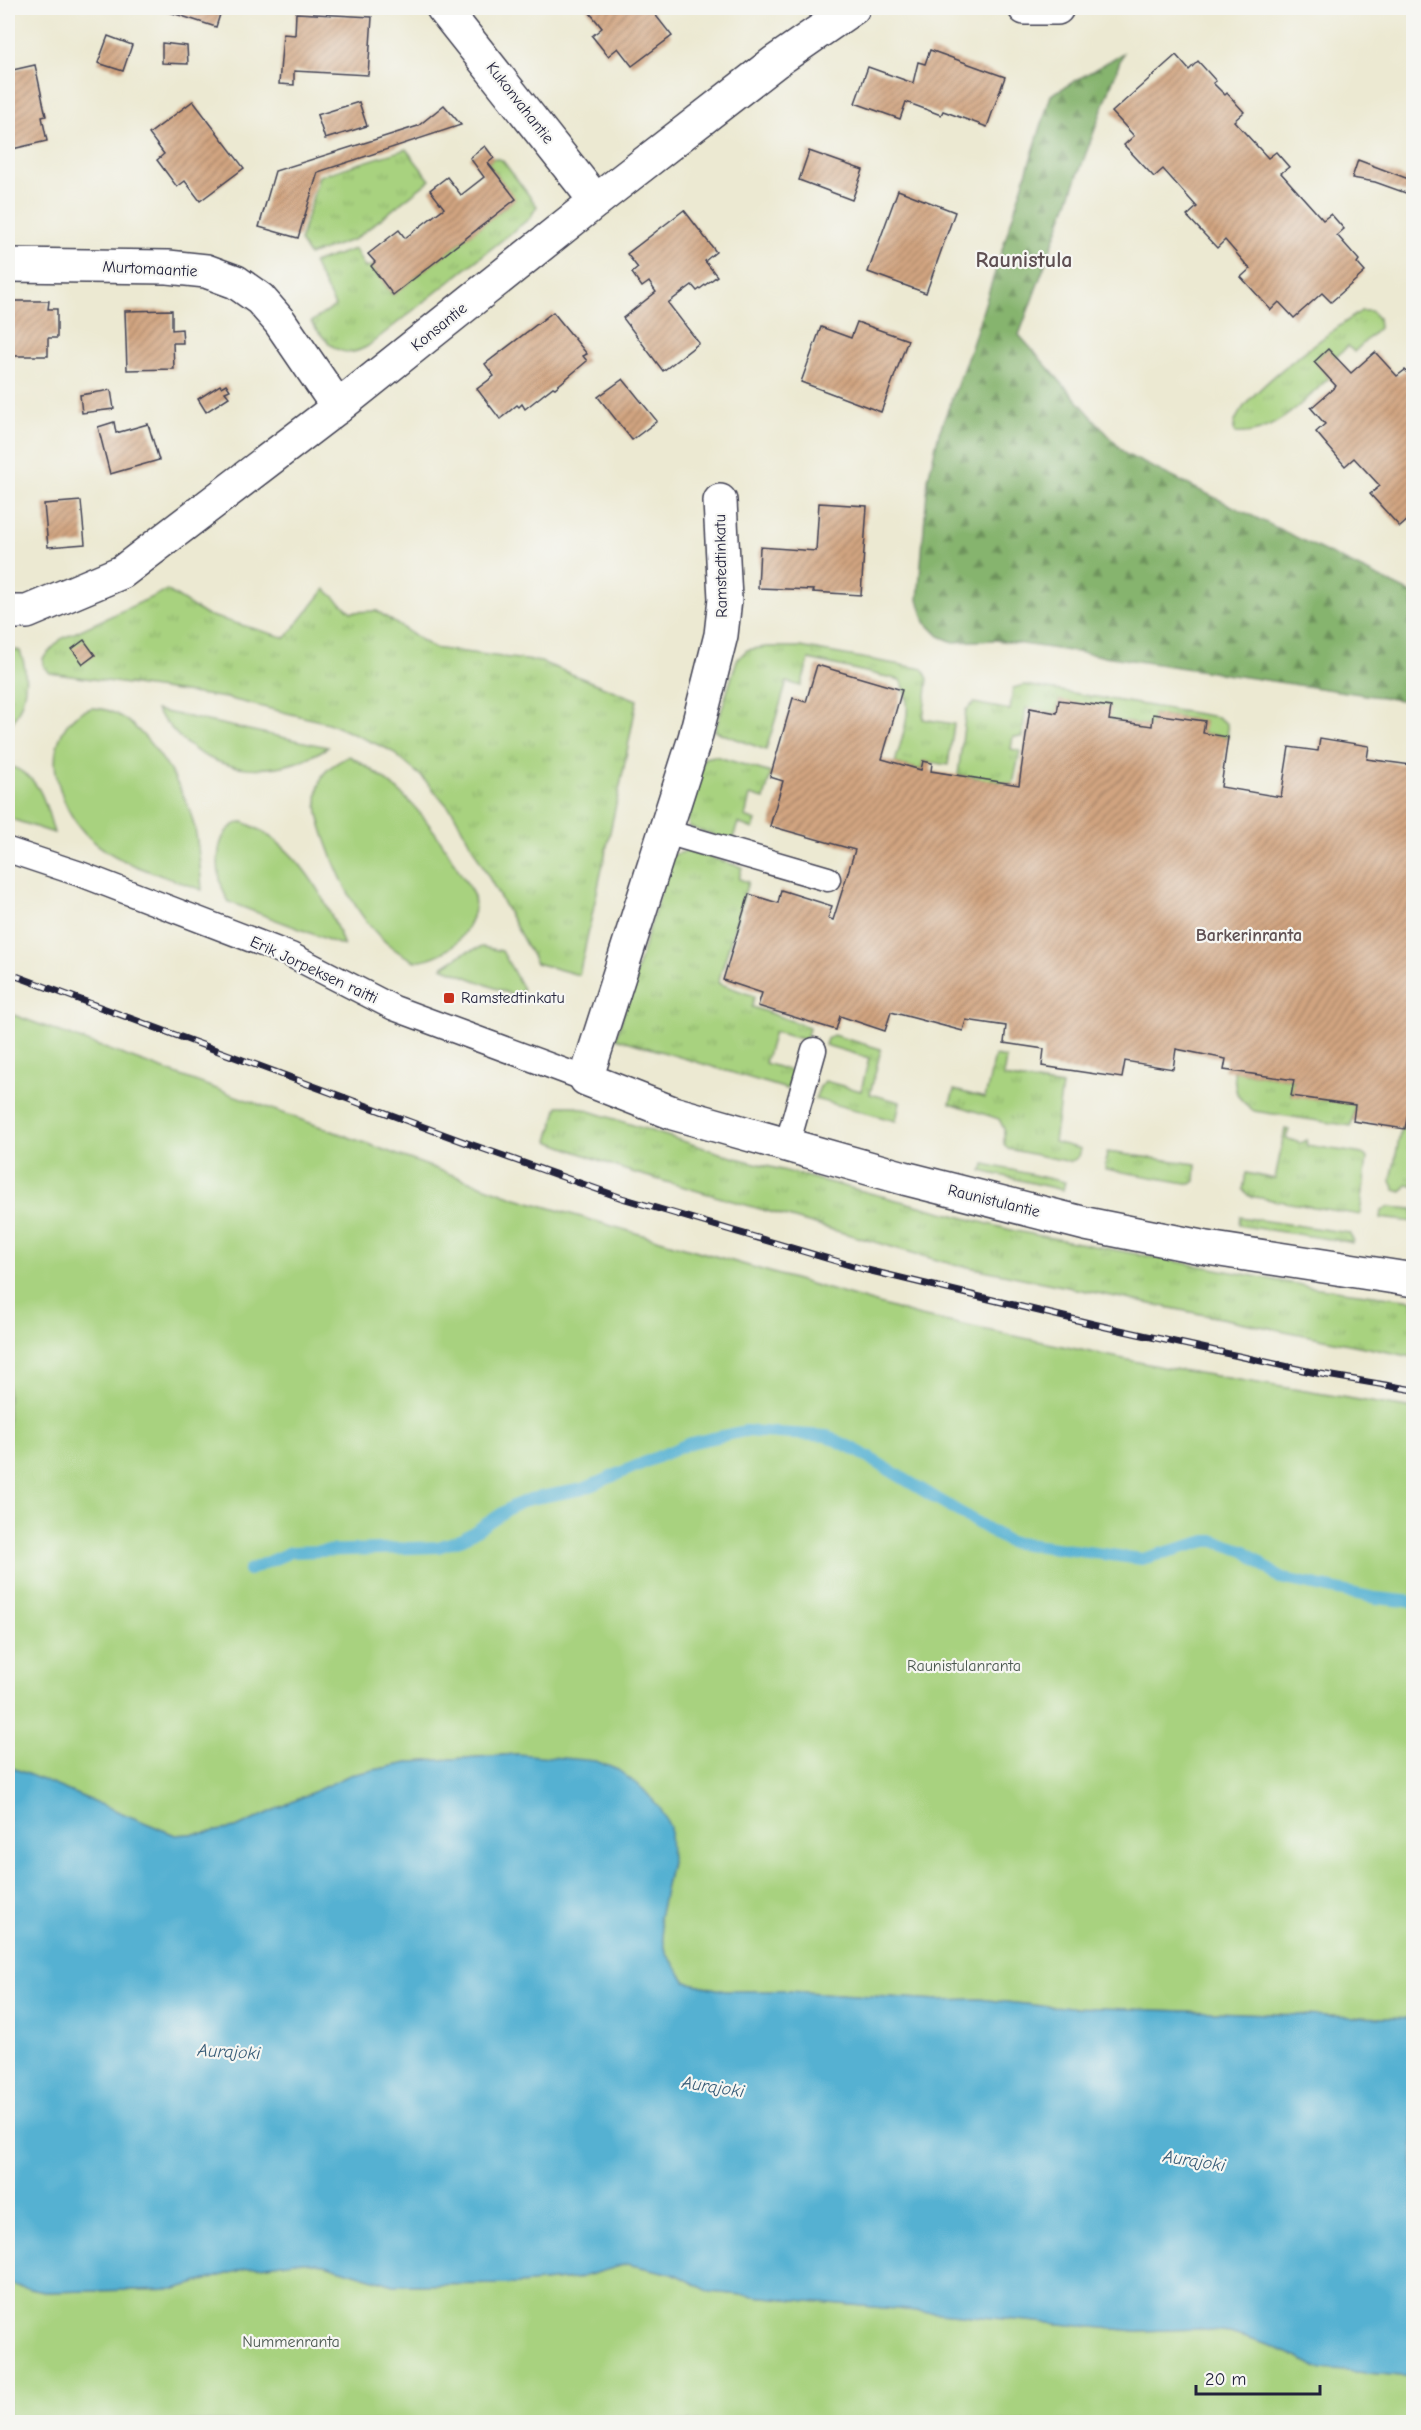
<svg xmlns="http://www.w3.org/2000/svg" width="1421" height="2430" font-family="'Comic Neue',sans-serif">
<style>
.grass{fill:url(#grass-tufts);stroke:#657a5d;stroke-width:1.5}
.forest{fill:url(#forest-firs);stroke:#546b54;stroke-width:1.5}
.green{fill:#a8d27f;stroke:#657a5d;stroke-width:1.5}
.water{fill:#54b1d2;stroke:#3b6a86;stroke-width:1.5}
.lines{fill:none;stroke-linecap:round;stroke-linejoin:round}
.stream{stroke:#54b1d2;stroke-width:12}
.building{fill:url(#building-hatch)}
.lane-casing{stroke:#404052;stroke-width:27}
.street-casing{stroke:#404052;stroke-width:36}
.lane{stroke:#fff;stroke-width:24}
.street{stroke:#fff;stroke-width:33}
.rail-casing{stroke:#22223b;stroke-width:7}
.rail{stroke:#f6f6f2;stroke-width:4.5;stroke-dasharray:14;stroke-linecap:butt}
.poi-dot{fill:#c8321e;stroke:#f6f6f2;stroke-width:2}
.labels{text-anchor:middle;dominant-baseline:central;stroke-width:4.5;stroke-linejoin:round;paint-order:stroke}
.street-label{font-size:16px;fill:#22223b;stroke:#f6f6f2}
.poi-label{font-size:16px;fill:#22223b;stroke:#f6f6f2;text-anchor:start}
.park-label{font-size:16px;fill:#4a574f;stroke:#f6f6f2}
.neighbourhood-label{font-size:18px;font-weight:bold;fill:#5f5053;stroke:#f6f6f2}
.water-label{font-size:18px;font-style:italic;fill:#365b77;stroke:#f6f6f2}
.district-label{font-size:22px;font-weight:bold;fill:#5f5053;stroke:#f6f6f2}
</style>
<defs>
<pattern id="grass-tufts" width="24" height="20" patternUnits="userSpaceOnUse" patternTransform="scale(1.5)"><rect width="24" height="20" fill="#a8d27f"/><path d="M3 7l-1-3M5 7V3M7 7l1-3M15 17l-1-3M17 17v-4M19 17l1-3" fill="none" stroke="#90b46f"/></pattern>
<pattern id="forest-firs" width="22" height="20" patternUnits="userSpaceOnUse" patternTransform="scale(1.5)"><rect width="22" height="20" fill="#86b46e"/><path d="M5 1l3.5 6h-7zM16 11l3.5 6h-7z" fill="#6d925c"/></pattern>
<pattern id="building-hatch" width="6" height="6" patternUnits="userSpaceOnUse" patternTransform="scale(1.5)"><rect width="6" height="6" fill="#d1a480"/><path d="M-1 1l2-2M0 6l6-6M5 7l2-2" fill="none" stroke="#a9856a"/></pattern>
</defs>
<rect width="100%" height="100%" fill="#f6f6f2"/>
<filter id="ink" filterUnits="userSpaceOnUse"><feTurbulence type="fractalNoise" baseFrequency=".0167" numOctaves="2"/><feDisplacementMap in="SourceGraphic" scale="12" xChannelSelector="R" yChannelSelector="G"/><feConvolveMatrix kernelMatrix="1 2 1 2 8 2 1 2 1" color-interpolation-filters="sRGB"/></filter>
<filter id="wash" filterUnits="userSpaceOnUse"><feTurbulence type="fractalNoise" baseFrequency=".008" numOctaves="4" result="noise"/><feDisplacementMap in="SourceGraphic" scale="24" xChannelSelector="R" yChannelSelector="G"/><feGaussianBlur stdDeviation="1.35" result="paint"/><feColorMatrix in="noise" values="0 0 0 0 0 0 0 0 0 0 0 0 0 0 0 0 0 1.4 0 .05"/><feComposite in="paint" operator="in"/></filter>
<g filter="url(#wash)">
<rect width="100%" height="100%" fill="#ece9d2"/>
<!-- grass -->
<g class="grass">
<polygon points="406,149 430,180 355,239 309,255 300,241 319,176"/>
<path d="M 494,158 L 502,160 L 537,206 L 530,218 L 368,346 C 340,363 327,342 311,322 L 335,306 L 313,263 L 355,249 L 365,268 L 371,266 L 393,295 L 515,199 L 488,163 Z"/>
<path d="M 1361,311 L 1371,311 L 1378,318 L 1379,328 L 1354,352 L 1348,346 L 1336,357 L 1328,349 L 1315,361 L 1329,378 C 1304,401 1272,437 1235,433 C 1221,405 1339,327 1361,311 Z"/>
<polygon points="325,589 351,612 377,611 433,648 541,662 637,700 623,772 579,975 536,963 453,812 422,777 390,750 328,723 226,698 50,673 44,667 43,658 61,639 167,590 204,614 286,638"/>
<path d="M 766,647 L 800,647 L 923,669 L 928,679 L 923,719 L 954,724 L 948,765 L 923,761 L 921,770 L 895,763 C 902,737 916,705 900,680 L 809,659 L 801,686 L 787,682 L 766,750 L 715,731 L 737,660 L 747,650 Z"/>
<path d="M 8,648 L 20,651 C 31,678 25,706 8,729 Z"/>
<polygon points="1024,685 1217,717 1227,724 1228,737 1203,733 1204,721 1153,714 1152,726 1109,720 1059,700 1057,713 1026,708 1022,737 1013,737 1011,749 1020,751 1013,784 958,775 966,710 974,703 1010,710 1013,688"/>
<polygon points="715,756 771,773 764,799 750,795 745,817 756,821 753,829 738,823 732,841 689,827 687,814 704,758"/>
<polygon points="688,851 742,867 739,879 748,882 718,983 754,996 752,1007 809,1027 806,1040 774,1032 765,1063 794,1072 787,1089 616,1038 672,855"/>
<polygon points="833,1035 881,1049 870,1094 900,1102 896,1121 815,1099 820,1087 825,1081 861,1091 869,1058 825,1045 827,1039"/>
<polygon points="995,1056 1006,1058 1003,1077 1062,1086 1054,1142 1081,1149 1079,1156 1071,1162 1008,1149 1004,1144 1004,1129 999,1119 950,1103 954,1090 985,1098"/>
<path d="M 1234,1071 L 1294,1080 L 1291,1095 L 1355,1105 L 1351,1126 L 1254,1111 C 1235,1097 1235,1093 1234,1071 Z"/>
<polygon points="558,1106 574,1106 732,1157 1015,1231 1311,1287 1413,1300 1413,1357 944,1262 625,1170 548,1141"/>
<polygon points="1406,1125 1413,1126 1413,1185 1407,1184 1402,1192 1395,1190 1391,1181 1401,1128 1405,1128"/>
<polygon points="1285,1129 1289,1130 1286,1138 1300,1143 1307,1140 1306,1145 1363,1154 1367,1158 1360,1215 1249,1196 1243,1190 1246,1173 1275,1179"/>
<polygon points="1107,1152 1196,1164 1195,1181 1191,1184 1105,1169"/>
<polygon points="985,1164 1065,1182 1063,1190 981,1171"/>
<polygon points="1388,1207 1413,1209 1413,1222 1381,1218 1382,1210"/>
<polygon points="1240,1217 1349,1233 1353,1240 1352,1243 1349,1242 1243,1226 1239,1224"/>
</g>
<!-- forest -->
<polygon class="forest" points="1123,53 1019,335 1125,454 1413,594 1413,702 995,640 953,642 939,636 925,622 918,600 928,479 939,433 971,348 1051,95"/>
<!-- green -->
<g class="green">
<path d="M 92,708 C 137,707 182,782 193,821 C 199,843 200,867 202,890 C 144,868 82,858 61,792 C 56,778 53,762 57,747 C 62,728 73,713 92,708 Z"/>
<path d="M 156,710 L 328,747 C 276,780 211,776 171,728 C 166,722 160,717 156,710 Z"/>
<path d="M 349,756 C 400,784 430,819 458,869 C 463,878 471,888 474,897 C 477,910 469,926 462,936 C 451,951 433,959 415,961 C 369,941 344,891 328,846 C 320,824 312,803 321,779 C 325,768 339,762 349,756 Z"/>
<path d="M 8,765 C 42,777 45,802 54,833 L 8,818 Z"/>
<path d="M 243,822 C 295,843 326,896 344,946 L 229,902 C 214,880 211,827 243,822 Z"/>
<polygon points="482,947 502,951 523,989 520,994 515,996 442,967 464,953"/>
<polygon points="8,1013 516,1198 920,1316 1162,1367 1413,1409 1413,2019 1042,2006 979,1999 938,2000 787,1991 725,1991 686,1982 666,1952 659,1918 671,1863 517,1754 413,1762 350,1775 236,1828 204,1833 175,1835 8,1766"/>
<polygon points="294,2261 325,2264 394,2285 518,2284 575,2279 627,2264 678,2275 711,2292 1137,2331 1196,2329 1230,2333 1271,2346 1323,2369 1414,2377 1413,2422 8,2422 8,2284 44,2292 175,2289 248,2268"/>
</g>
<!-- water -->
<polygon class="water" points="517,1754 596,1761 618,1770 643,1789 660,1808 670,1827 671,1862 659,1918 666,1952 686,1982 725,1991 787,1991 938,2000 979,1999 1042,2006 1413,2019 1413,2377 1323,2369 1271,2346 1230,2333 1196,2329 1137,2331 710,2292 678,2275 627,2264 575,2279 518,2284 394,2285 325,2264 294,2261 248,2268 175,2289 44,2292 8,2284 8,1766 175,1835 204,1833 236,1828 350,1775 413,1762"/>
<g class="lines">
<!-- stream -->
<polyline class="stream" points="249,1570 291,1552 438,1547 463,1539 513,1506 530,1499 583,1489 690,1443 745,1431 827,1436 856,1450 1009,1542 1142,1559 1206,1541 1215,1541 1245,1551 1280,1578 1376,1598 1414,1602"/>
</g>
<g id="blocks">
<!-- building -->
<g class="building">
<polygon points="163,8 222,8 216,27 163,10"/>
<polygon points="586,8 650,8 672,36 632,66 618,48 608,56 592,36 602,28"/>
<polygon points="296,13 372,17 368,75 294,71 294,85 279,84 283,34 295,35"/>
<polygon points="108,36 132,45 123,71 98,63"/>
<polygon points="162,43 187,46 188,64 162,63"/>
<polygon points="930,50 1005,77 987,127 943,111 941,115 906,102 900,119 855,103 868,67 913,83 918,62 925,64"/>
<polygon points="1176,55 1189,70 1198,61 1216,81 1213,83 1225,95 1227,93 1244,112 1234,121 1268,158 1276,152 1289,167 1281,173 1323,220 1331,214 1344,229 1337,235 1359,260 1357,263 1365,272 1331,302 1322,293 1294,318 1279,302 1271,310 1241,277 1250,269 1225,240 1217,248 1187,216 1197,207 1163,169 1154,177 1124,145 1134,136 1112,112"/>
<polygon points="35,65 46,116 42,117 47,141 8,150 8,71"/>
<polygon points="193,101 244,168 200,201 185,181 177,187 157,160 164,154 149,134"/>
<polygon points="359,102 367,126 325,139 317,115"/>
<polygon points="444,105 461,125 318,172 298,238 259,227 275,171 418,126"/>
<polygon points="485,146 494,158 488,163 516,199 393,295 371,266 375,262 368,254 399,230 405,238 444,208 430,190 447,177 461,195 484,177 470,158"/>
<polygon points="809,151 863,170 852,200 799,180"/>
<polygon points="1358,160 1414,181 1414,196 1375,182 1352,178"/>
<polygon points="898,190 955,212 926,293 868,272"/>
<polygon points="684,210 716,252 705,261 717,276 697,291 692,285 668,303 699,343 663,371 623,318 656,292 649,282 642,287 632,273 638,268 627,254"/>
<polygon points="8,301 49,301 48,309 57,309 57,338 48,338 48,356 8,356"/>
<polygon points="172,310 172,330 182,329 183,343 173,343 174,369 127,370 125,311"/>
<polygon points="553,312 587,354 583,356 587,361 555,388 553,387 525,409 522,404 519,407 517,405 500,419 477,389 494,376 485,364"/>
<polygon points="857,322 908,340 881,412 801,382 821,327 851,338"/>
<polygon points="1328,349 1351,373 1375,352 1397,376 1405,370 1414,379 1414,388 1410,391 1414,394 1414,524 1409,519 1400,527 1370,494 1380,486 1354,458 1345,466 1316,432 1325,424 1311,408 1336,386 1314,362"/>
<polygon points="623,379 657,421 632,440 598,397"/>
<polygon points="226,384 230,390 225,392 229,397 206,412 198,399 220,385 221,387"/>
<polygon points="111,390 114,409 82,413 80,395"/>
<polygon points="114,422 116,433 148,424 159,460 110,474 98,427"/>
<polygon points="81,501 85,544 48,547 44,504"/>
<polygon points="819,503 867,506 861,595 813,592 814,590 758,588 760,547 816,551"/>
<polygon points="84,640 95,655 83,664 72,649"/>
<polygon points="817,665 902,690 882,759 921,770 923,761 932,763 931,771 1013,784 1019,785 1030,708 1057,713 1059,700 1111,707 1109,720 1152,726 1153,714 1205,721 1203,733 1228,737 1221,787 1281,797 1289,747 1318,751 1320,738 1369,746 1367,759 1411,765 1414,758 1414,1114 1408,1113 1405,1129 1353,1121 1355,1105 1291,1096 1294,1080 1224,1070 1226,1059 1176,1049 1173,1069 1125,1061 1122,1078 1042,1066 1044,1049 1004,1043 1006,1026 966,1020 963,1031 891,1012 885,1031 840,1016 836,1030 758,1006 762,993 723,980 749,894 778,903 781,890 832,906 828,918 833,920 855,850 770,826 783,781 770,777 793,698 806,702"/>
</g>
</g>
</g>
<g filter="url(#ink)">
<use href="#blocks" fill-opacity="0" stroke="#404052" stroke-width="1.5"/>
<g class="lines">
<defs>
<g id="lane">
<polyline points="666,832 828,879"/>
<polyline points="8,850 83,875 291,955 394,1008 586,1079"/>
<polyline points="787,1145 814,1050"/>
</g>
<g id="street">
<polyline points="443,8 596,201"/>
<polyline points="1025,8 1057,8"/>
<polyline points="8,265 168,267 206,271 236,282 260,299 280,322 338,407"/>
<polyline points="720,501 725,599 721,635 695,738 586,1079 673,1113 904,1178 1086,1224 1201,1247 1414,1280"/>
<polyline points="8,612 27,612 122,572 338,407 596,201 775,62 853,8"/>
</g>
</defs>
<!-- lane casing -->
<use href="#lane" class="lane-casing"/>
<!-- street casing -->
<use href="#street" class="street-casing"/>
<!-- lane -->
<use href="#lane" class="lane"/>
<!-- street -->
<use href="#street" class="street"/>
<defs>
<polyline id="rail" points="8,973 467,1143 622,1198 863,1269 1106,1327 1321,1374 1414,1390"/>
</defs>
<!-- rail casing -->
<use href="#rail" class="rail-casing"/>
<!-- rail -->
<use href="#rail" class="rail"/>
</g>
</g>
<!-- markers -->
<rect class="poi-dot" x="443" y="992" width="12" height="12" rx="3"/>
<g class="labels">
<!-- street labels -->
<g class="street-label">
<text transform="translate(520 103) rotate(52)">Kukonvahantie</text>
<text transform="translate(150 269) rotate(3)">Murtomaantie</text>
<text transform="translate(439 327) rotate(-39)">Konsantie</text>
<text transform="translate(721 566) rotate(-91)">Ramstedtinkatu</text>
<text transform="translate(314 970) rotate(25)">Erik Jorpeksen raitti</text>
<text transform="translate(994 1201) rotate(14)">Raunistulantie</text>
</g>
<!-- poi labels -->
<g class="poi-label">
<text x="461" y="998">Ramstedtinkatu</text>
</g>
<!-- park labels -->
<g class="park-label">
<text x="964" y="1666">Raunistulanranta</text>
<text x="291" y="2342">Nummenranta</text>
</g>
<!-- neighbourhood labels -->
<g class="neighbourhood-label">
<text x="1249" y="935">Barkerinranta</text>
</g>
<!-- water labels -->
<g class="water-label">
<text transform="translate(229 2052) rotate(3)">Aurajoki</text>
<text transform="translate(713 2087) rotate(9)">Aurajoki</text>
<text transform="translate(1194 2161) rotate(9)">Aurajoki</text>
</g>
<!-- district labels -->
<g class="district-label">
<text x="1024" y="260">Raunistula</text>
</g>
</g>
<!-- margin -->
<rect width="1421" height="2430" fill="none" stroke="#f6f6f2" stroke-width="30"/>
<!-- scale -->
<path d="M1196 2385v9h124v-9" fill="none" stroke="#22223b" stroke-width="3"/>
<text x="1205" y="2385" font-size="18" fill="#22223b" stroke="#f6f6f2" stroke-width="4.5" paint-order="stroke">20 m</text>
</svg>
